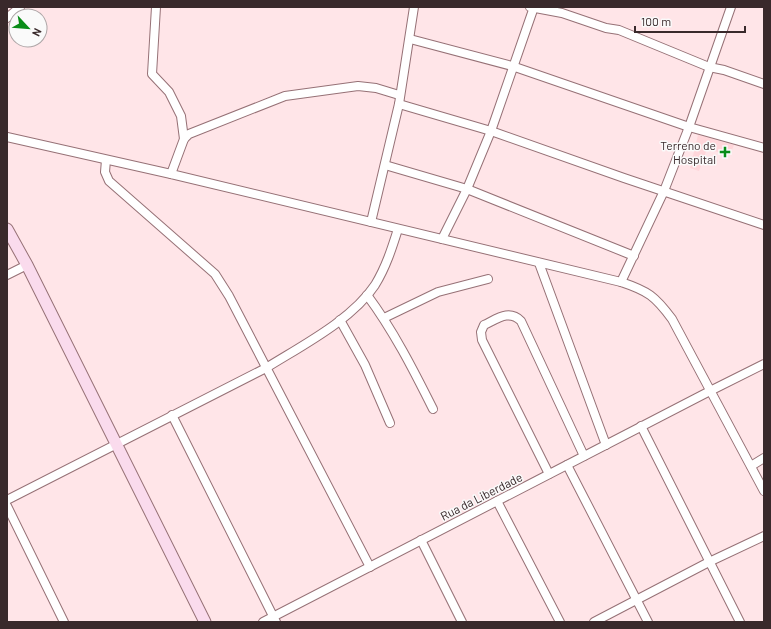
<svg xmlns="http://www.w3.org/2000/svg" width="771" height="629" font-family="Barlow,sans-serif">
<style>
.built{fill:#ffd6da}
.lines{fill:none;stroke-linecap:round;stroke-linejoin:round}
.street-casing{stroke:#967176;stroke-width:10}
.secondary-casing{stroke:#967176;stroke-width:13}
.street{stroke:#fff;stroke-width:8}
.secondary{stroke:#fadbed;stroke-width:11}
.poi-dot{fill:#098c18;stroke:#fafafa;stroke-width:1.5}
.labels{text-anchor:middle;dominant-baseline:central;stroke-width:3;stroke-linejoin:round;paint-order:stroke}
.poi-label{font-size:12px;fill:#39292b;stroke:#fafafa;text-anchor:end}
.street-label{font-size:12px;fill:#39292b;stroke:#fafafa}
</style>
<rect width="100%" height="100%" fill="#ffe5e8"/>
<!-- built -->
<polygon class="built" points="698,135 734,145 730,155 707,149 699,171 690,168"/>
<g class="lines">
<defs>
<g id="street">
<polyline points="156,7 152,74 169,92 181,116 184,139"/>
<polyline points="530,7 562,13 606,28 619,30 709,67 724,70 764,84"/>
<polyline points="7,18 20,7"/>
<polyline points="410,39 512,66 689,127 764,148"/>
<polyline points="399,104 491,131 624,178 764,225"/>
<path d="M 7,137 L 171,174 L 621,282 C 648,291 655,296 672,319 L 764,491"/>
<polyline points="106,160 105,172 109,181 215,274 229,296 370,567"/>
<polyline points="385,165 467,189 634,256"/>
<polyline points="171,174 184,139 189,134 285,96 358,86 376,88 399,95"/>
<polyline points="371,222 399,104 414,7"/>
<polyline points="442,239 467,189 491,131 534,7"/>
<polyline points="539,263 606,445"/>
<polyline points="7,275 27,265"/>
<polyline points="621,282 664,191 689,127 731,7"/>
<path d="M 367,295 C 393,330 413,369 433,409"/>
<polyline points="384,318 438,292 488,279"/>
<polyline points="340,320 365,365 390,423"/>
<polyline points="172,415 276,622"/>
<polyline points="641,426 740,622"/>
<polyline points="567,465 648,622"/>
<polyline points="751,466 764,458"/>
<path d="M 549,474 L 482,340 L 481,332 L 484,325 C 497,319 509,309 521,321 L 584,456"/>
<path d="M 7,500 L 266,368 C 301,346 352,320 375,285 C 386,267 392,248 398,229"/>
<polyline points="497,501 560,622"/>
<polyline points="7,506 64,622"/>
<polyline points="421,540 462,622"/>
<polyline points="263,622 710,391 764,364"/>
<polyline points="594,622 709,562 764,536"/>
</g>
<polyline id="secondary" points="7,229 27,265 205,622"/>
</defs>
<!-- street casing -->
<use href="#street" class="street-casing"/>
<!-- secondary casing -->
<use href="#secondary" class="secondary-casing"/>
<!-- street -->
<use href="#street" class="street"/>
<!-- secondary -->
<use href="#secondary" class="secondary"/>
</g>
<!-- markers -->
<path class="poi-dot" d="M723 146h4v4h4v4h-4v4h-4v-4h-4v-4h4z"/>
<g class="labels">
<!-- poi labels -->
<g class="poi-label">
<text x="716" y="145">Terreno de<tspan x="716" dy="14">Hospital</tspan></text>
</g>
<!-- street labels -->
<g class="street-label">
<text transform="translate(481 496) rotate(-27)">Rua da Liberdade</text>
</g>
</g>
<!-- border -->
<rect width="771" height="629" fill="none" stroke="#39292b" stroke-width="16"/>
<!-- north arrow -->
<g transform="translate(28 28) rotate(116)"><circle r="19" fill="#fafafa" stroke="#ada6a7"/>
<path d="M0-3L7 15L0 10L-7 15Z" fill="#098c18"/>
<text y="-6" font-size="11" font-weight="bold" text-anchor="middle" fill="#39292b">N</text>
</g>
<!-- scale -->
<path d="M635 26v6h110v-6" fill="none" stroke="#39292b" stroke-width="2"/>
<text x="641" y="26" font-size="12" fill="#39292b" stroke="#fafafa" stroke-width="3" paint-order="stroke">100 m</text>
</svg>
